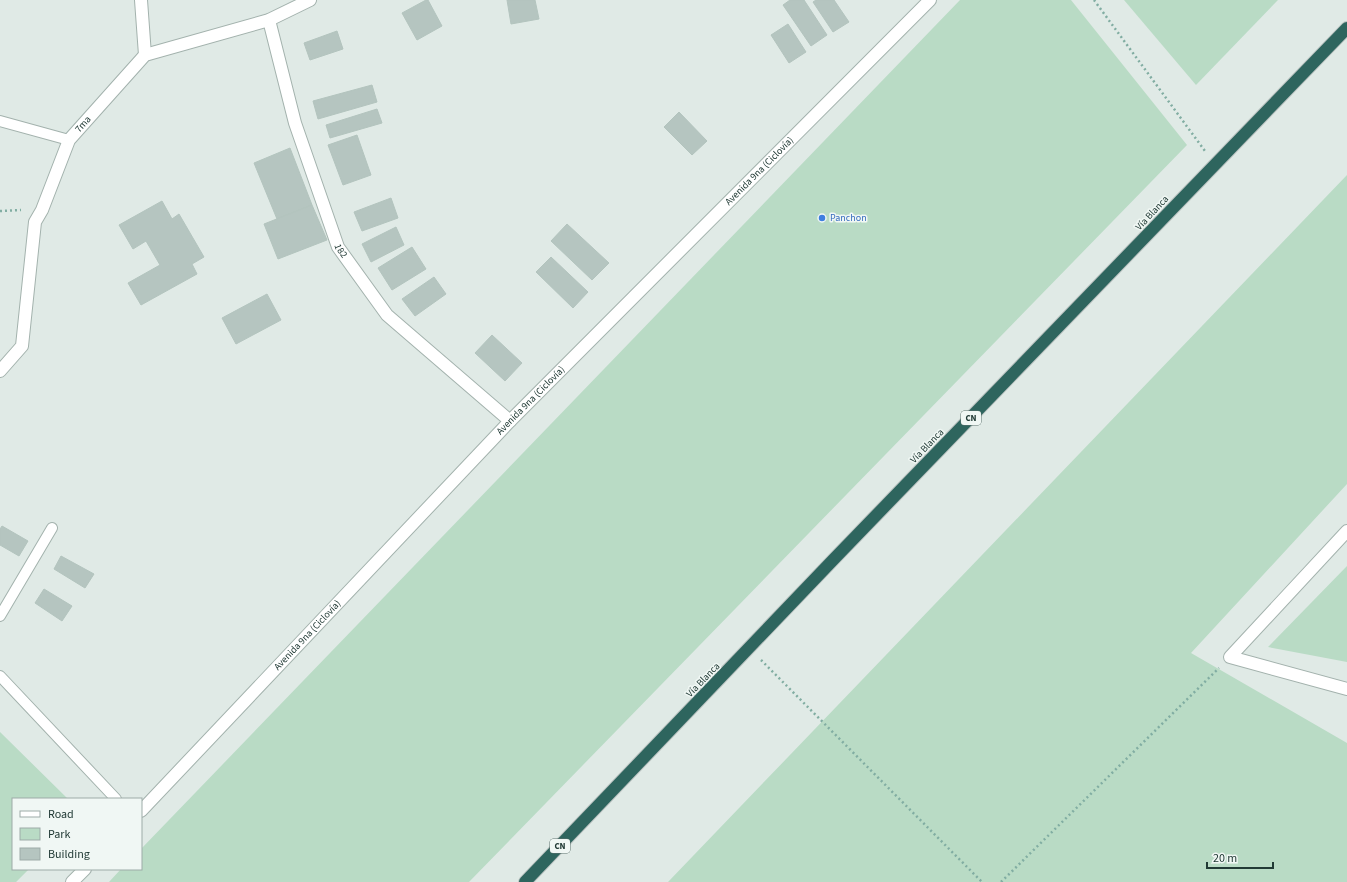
<svg xmlns="http://www.w3.org/2000/svg" width="1347" height="882" font-family="'Source Sans 3',sans-serif">
<style>
.green{fill:#b9dbc5}
.building{fill:#b5c5c0;stroke:#b3c4be}
.lines{fill:none;stroke-linecap:round;stroke-linejoin:round}
.lane-casing{stroke:#a3b2ad;stroke-width:12}
.street-casing{stroke:#a3b2ad;stroke-width:14}
.highway-casing{stroke:#bcc4c2;stroke-width:14}
.path{stroke:#81ada2;stroke-width:2.5;stroke-dasharray:2 3;stroke-linecap:butt}
.lane{stroke:#fff;stroke-width:10}
.street{stroke:#fff;stroke-width:12}
.highway{stroke:#2e655e;stroke-width:12}
.shop-dot{fill:#3f7fe0;stroke:#f0f7f4;stroke-width:1.5}
.labels{text-anchor:middle;dominant-baseline:central;stroke-width:3;stroke-linejoin:round;paint-order:stroke}
.shield{fill:#f0f7f4;stroke:#5f736e;stroke-width:1}
.shield-label{font-size:9px;font-weight:bold;fill:#213a35}
.street-label{font-size:10px;fill:#213a35;stroke:#f0f7f4}
.shop-label{font-size:10px;fill:#366cbe;stroke:#f0f7f4;text-anchor:start}
</style>
<rect width="100%" height="100%" fill="#e0eae6"/>
<!-- green -->
<g class="green">
<polygon points="960,0 1071,0 1187,145 469,882 109,882 121,869 141,869 141,849"/>
<polygon points="1124,0 1278,0 1196,85"/>
<polygon points="1347,175 1347,484 1191,653 1347,743 1347,882 668,882"/>
<polygon points="1347,566 1347,662 1268,647"/>
<polygon points="0,732 68,799 13,799 13,869 29,869 16,882 0,882"/>
</g>
<!-- building -->
<g class="building">
<polygon points="426,0 428,0 442,26 417,40 402,13"/>
<polygon points="507,0 535,0 539,19 511,24"/>
<polygon points="790,0 804,0 827,35 811,46 783,5"/>
<polygon points="816,0 834,0 849,22 833,32 813,2"/>
<polygon points="788,24 806,52 789,63 771,35"/>
<polygon points="337,31 343,49 310,60 304,43"/>
<polygon points="372,85 377,102 318,119 313,101"/>
<polygon points="377,109 382,123 330,138 326,125"/>
<polygon points="679,112 707,141 692,155 664,127"/>
<polygon points="357,135 371,175 343,185 328,145"/>
<polygon points="290,148 312,205 277,219 254,163"/>
<polygon points="391,198 398,218 362,231 354,212"/>
<polygon points="162,201 172,219 179,214 204,257 192,264 197,274 141,305 128,283 160,265 146,241 133,249 119,225"/>
<polygon points="312,205 327,240 278,259 264,224"/>
<polygon points="567,224 609,263 592,280 551,241"/>
<polygon points="396,227 404,245 371,262 362,244"/>
<polygon points="412,247 426,269 392,290 378,268"/>
<polygon points="551,257 588,292 573,308 536,272"/>
<polygon points="434,277 446,294 415,316 402,299"/>
<polygon points="267,294 281,320 236,344 222,318"/>
<polygon points="492,335 522,363 505,381 475,353"/>
<polygon points="2,526 28,541 19,556 0,545 0,529"/>
<polygon points="61,556 94,574 85,588 54,569"/>
<polygon points="44,589 72,606 62,621 35,603"/>
</g>
<g class="lines">
<defs>
<g id="lane">
<polyline points="0,121 69,140"/>
<polyline points="0,616 52,528"/>
<polyline points="0,676 116,799"/>
</g>
<g id="street">
<polyline points="141,0 145,55"/>
<path id="s1" d="M 269,20 L 295,123 L 338,247 L 387,315 L 510,421"/>
<path id="s2" d="M 0,371 L 22,346 L 35,222 L 42,210 L 69,140 L 145,55 L 269,20 L 310,0"/>
<polyline points="1347,531 1230,657 1347,689"/>
<path id="s3" d="M 141,811 L 510,421 L 930,0"/>
<polyline points="72,882 85,869"/>
</g>
<polyline id="highway" points="525,882 833,560 1347,28"/>
</defs>
<!-- lane casing -->
<use href="#lane" class="lane-casing"/>
<!-- street casing -->
<use href="#street" class="street-casing"/>
<!-- highway casing -->
<use href="#highway" class="highway-casing"/>
<!-- path -->
<g class="path">
<polyline points="1094,0 1205,151"/>
<polyline points="0,211 21,210"/>
<polyline points="761,660 982,882"/>
<polyline points="1001,882 1219,668"/>
</g>
<!-- lane -->
<use href="#lane" class="lane"/>
<!-- street -->
<use href="#street" class="street"/>
<!-- highway -->
<use href="#highway" class="highway"/>
</g>
<!-- markers -->
<circle class="shop-dot" cx="822" cy="218" r="4"/>
<g class="labels">
<!-- shield labels -->
<g class="shield">
<rect x="961" y="411" width="20" height="14" rx="3"/>
<rect x="550" y="839" width="20" height="14" rx="3"/>
</g>
<g class="shield-label">
<text x="971" y="418">CN</text>
<text x="560" y="846">CN</text>
</g>
<!-- street labels -->
<g class="street-label">
<text stroke="none"><textPath href="#s2" startOffset="268">7ma</textPath></text>
<text stroke="none"><textPath href="#s3" startOffset="890">Avenida 9na (Ciclovía)</textPath></text>
<text transform="translate(1152 213) rotate(-47)">Vía Blanca</text>
<text stroke="none"><textPath href="#s1" startOffset="242">182</textPath></text>
<text stroke="none"><textPath href="#s3" startOffset="566">Avenida 9na (Ciclovía)</textPath></text>
<text transform="translate(927 446) rotate(-46)">Vía Blanca</text>
<text stroke="none"><textPath href="#s3" startOffset="242">Avenida 9na (Ciclovía)</textPath></text>
<text transform="translate(703 680) rotate(-46)">Vía Blanca</text>
</g>
<!-- shop labels -->
<g class="shop-label">
<text x="830" y="218">Panchon</text>
</g>
</g>
<!-- legend -->
<rect x="12" y="798" width="130" height="72" fill="#f0f7f4" stroke="#9daba8"/>
<rect x="20" y="811" width="20" height="6" fill="#ffffff" stroke="#9daba8"/>
<text x="48" y="818" font-size="12" fill="#213a35">Road</text>
<rect x="20" y="828" width="20" height="12" fill="#b9dbc5" stroke="#9daba8"/>
<text x="48" y="838" font-size="12" fill="#213a35">Park</text>
<rect x="20" y="848" width="20" height="12" fill="#b5c5c0" stroke="#9daba8"/>
<text x="48" y="858" font-size="12" fill="#213a35">Building</text>
<!-- scale -->
<path d="M1207 862v6h66v-6" fill="none" stroke="#213a35" stroke-width="2"/>
<text x="1213" y="862" font-size="12" fill="#213a35" stroke="#f0f7f4" stroke-width="3" paint-order="stroke">20 m</text>
</svg>
